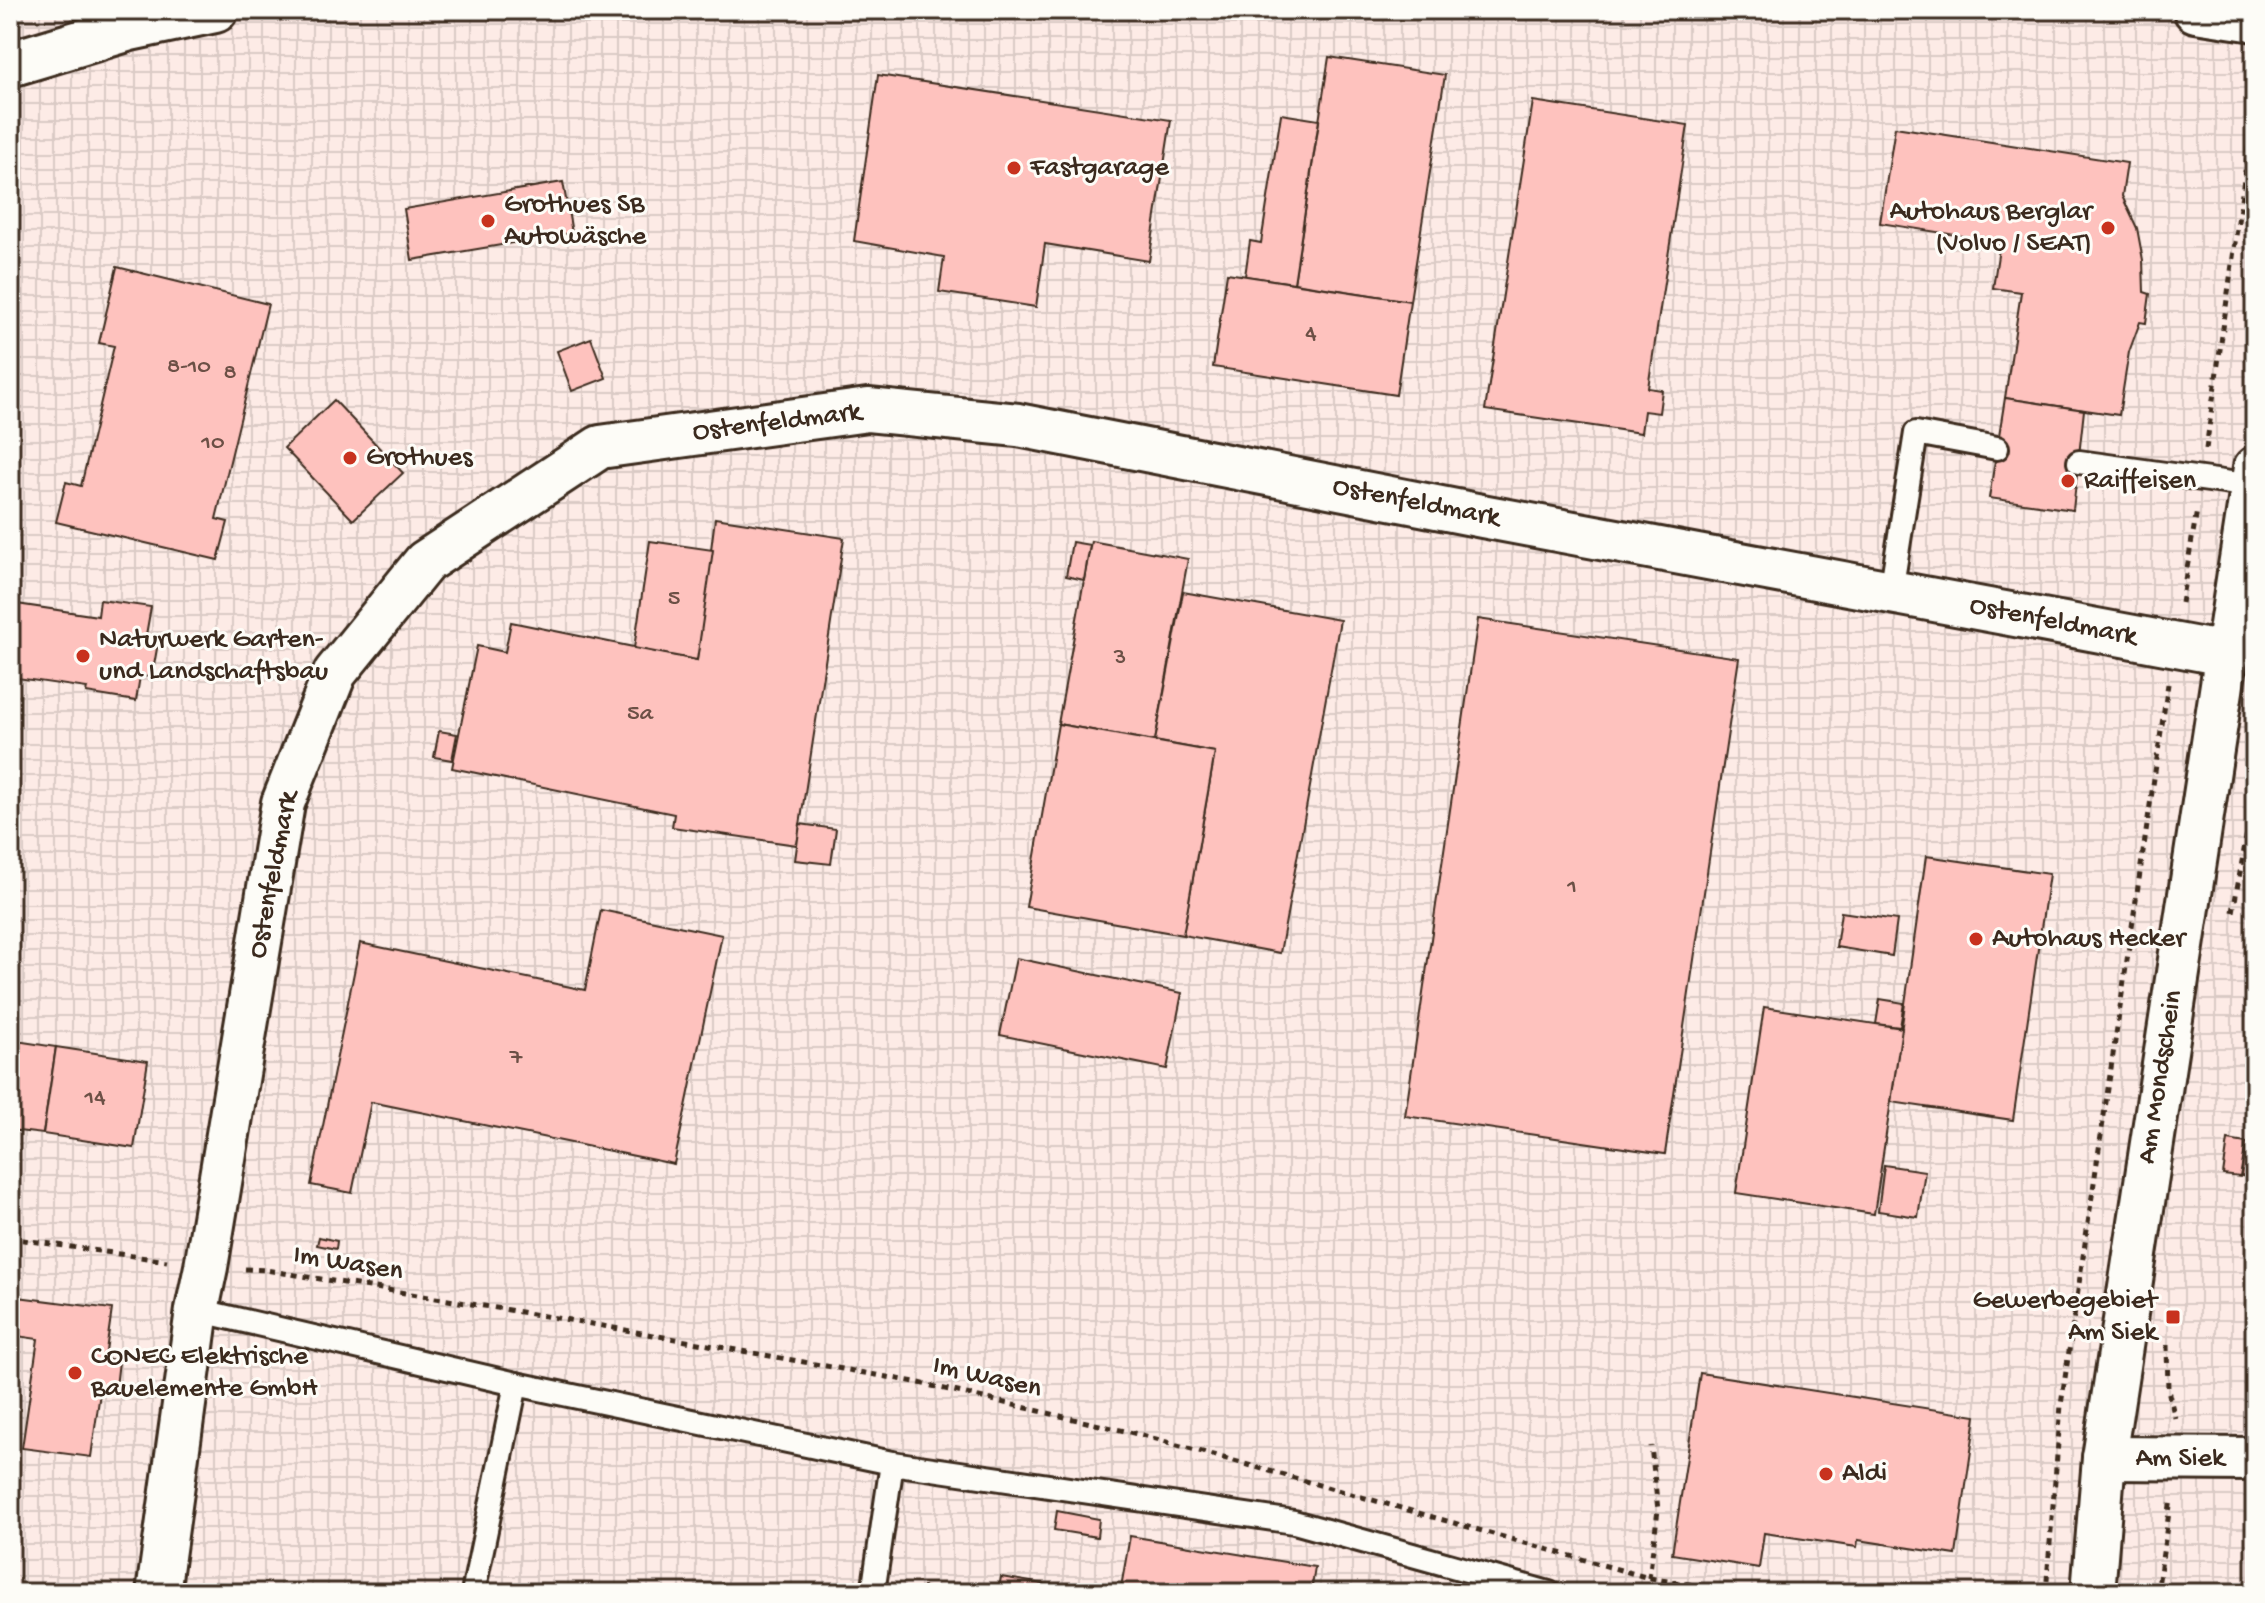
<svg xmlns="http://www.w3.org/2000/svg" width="2265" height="1603" font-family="'Gochi Hand',sans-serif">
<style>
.industrial{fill:url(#industrial-grid)}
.building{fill:#fec2be;stroke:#3b2a1e;stroke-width:2}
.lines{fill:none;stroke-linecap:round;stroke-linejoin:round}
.lane-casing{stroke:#3b2a1e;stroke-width:28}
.street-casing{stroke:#3b2a1e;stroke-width:48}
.secondary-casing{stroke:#3b2a1e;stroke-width:50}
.path{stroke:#3b2a1e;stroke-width:5;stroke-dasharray:6 6;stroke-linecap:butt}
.lane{stroke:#fdfcf7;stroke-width:22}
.street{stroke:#fdfcf7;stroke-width:42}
.secondary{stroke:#fdfcf7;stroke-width:44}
.poi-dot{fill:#c8321e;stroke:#fdfcf7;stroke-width:3}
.labels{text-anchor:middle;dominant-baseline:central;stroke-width:6;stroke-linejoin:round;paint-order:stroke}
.number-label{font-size:24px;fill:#6c5046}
.poi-label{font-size:28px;fill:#3b2a1e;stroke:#fdfcf7;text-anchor:start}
.street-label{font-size:28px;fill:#3b2a1e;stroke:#fdfcf7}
</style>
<defs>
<pattern id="industrial-grid" width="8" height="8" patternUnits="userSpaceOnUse" patternTransform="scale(2)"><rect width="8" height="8" fill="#fdebe6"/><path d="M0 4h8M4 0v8" fill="none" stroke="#dacac5"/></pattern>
</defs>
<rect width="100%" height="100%" fill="#fdfcf7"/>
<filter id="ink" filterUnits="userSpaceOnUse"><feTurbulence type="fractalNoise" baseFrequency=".0125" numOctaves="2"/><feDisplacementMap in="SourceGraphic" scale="16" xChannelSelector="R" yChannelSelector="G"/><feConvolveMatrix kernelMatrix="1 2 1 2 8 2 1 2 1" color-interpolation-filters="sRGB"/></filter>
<g filter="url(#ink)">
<!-- industrial -->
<rect class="industrial" x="10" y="10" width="2245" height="1583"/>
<!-- building -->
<g class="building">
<polygon points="1329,57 1445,75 1410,301 1294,283"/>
<polygon points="878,75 1171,120 1149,261 1045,244 1036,307 939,292 944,257 854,241"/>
<polygon points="1533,101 1688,125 1648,388 1662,390 1659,413 1644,411 1641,433 1485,410"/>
<polygon points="1281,114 1319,120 1294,283 1245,276 1250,241 1261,243"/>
<polygon points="1895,127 2127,163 2122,196 2137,228 2143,260 2144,292 2150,294 2146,323 2140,322 2129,352 2119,415 2005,398 2021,292 1993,288 2000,242 1880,223"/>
<polygon points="563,182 572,233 412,260 404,209"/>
<polygon points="117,267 268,304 216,519 228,522 218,560 56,522 66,482 81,486 114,346 99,343"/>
<polygon points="1227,273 1410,301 1396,395 1213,367"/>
<polygon points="591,338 606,378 572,391 557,351"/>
<polygon points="2005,398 2084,410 2073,510 1989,498"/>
<polygon points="334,400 403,473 353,520 284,448"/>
<polygon points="715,518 844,538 797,845 672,827 674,814 452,768 477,646 505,652 511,622 697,660"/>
<polygon points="650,541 713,550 697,660 634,648"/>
<polygon points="1091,541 1188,559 1155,741 1058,724"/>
<polygon points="1072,542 1090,545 1084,580 1066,576"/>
<polygon points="1183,592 1340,620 1280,953 1183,935 1215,752 1155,741"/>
<polygon points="100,600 151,607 146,635 159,637 152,677 140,676 136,701 86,693 87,688 10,677 10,603 98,616"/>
<polygon points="1478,619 1739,658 1665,1154 1405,1116"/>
<polygon points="1058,724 1215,752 1183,935 1026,907"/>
<polygon points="439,731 457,734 452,760 434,757"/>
<polygon points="800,824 836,829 831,864 795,860"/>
<polygon points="1926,856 2049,874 2013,1120 1891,1102"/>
<polygon points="601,910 722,935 674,1164 371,1102 352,1193 311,1185 360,943 585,990"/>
<polygon points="1841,912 1897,920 1892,956 1836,947"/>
<polygon points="1016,958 1182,993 1167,1069 1000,1035"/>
<polygon points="1880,999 1904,1003 1900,1027 1876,1024"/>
<polygon points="1764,1007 1902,1028 1874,1214 1736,1193"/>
<polygon points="10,1040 56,1047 43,1134 10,1130"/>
<polygon points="56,1047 148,1061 134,1148 43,1134"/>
<polygon points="2228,1140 2246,1143 2240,1177 2223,1175"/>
<polygon points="2246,1143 2255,1144 2255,1178 2241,1176"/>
<polygon points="1884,1165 1925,1171 1918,1217 1878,1211"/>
<polygon points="319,1237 337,1241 336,1249 317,1245"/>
<polygon points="10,1296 112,1309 105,1358 119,1361 116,1387 101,1385 91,1457 22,1448 38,1339 10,1335"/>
<polygon points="1700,1373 1976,1416 1956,1555 1858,1540 1857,1547 1764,1533 1759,1568 1672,1554"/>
<polygon points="1057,1511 1099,1519 1097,1537 1054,1530"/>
<polygon points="1130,1536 1315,1567 1311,1593 1120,1593"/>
<polygon points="1001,1577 1097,1593 998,1593"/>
<polygon points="923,1587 957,1593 922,1593"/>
</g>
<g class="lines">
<defs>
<g id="lane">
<polyline points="2079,462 2252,486"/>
<polyline points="1891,592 1916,433 1997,448"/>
<polyline points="197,1310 516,1384"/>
<polyline points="473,1593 516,1384 892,1463 1294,1522 1549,1593"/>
<polyline points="873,1593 892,1463"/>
</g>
<g id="street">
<polyline points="2104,1458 2255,1459"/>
<polyline points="158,1593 197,1310 206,1267 283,803 335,673 425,562 600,447 868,410 1018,425 1482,516 2225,654"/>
<polyline points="2093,1593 2104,1458 2255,468"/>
</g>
<g id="secondary">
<polyline points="2196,10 2255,19"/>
<polyline points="10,64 130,28 215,10"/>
</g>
</defs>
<!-- lane casing -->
<use href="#lane" class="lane-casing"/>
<!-- street casing -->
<use href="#street" class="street-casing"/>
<!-- secondary casing -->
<use href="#secondary" class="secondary-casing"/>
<!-- path -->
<g class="path">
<polyline points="2206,449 2253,115 2255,116"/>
<polyline points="2181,603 2197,510"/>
<polyline points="2233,912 2255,788"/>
<polyline points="10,1238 167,1261"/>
<polyline points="245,1269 266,1270 575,1321 915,1382 1142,1435 1649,1578 1745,1593"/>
<polyline points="2167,1345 2168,1390 2175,1418"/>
<polyline points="1649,1578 1658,1510 1651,1446"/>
<polyline points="2046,1593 2061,1405 2168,684"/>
<polyline points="2157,1593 2171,1499"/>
</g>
<!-- lane -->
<use href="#lane" class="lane"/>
<!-- street -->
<use href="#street" class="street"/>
<!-- secondary -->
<use href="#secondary" class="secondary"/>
</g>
</g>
<!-- markers -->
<g class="poi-dot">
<circle cx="1014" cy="168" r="8"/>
<circle cx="488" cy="221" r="8"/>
<circle cx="2108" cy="228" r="8"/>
<circle cx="350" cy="458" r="8"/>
<circle cx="2068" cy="481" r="8"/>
<circle cx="83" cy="656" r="8"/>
<circle cx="1976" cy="939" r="8"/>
<rect x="2165" y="1309" width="16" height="16" rx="4"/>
<circle cx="75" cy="1373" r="8"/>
<circle cx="1826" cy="1474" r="8"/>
</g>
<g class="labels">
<!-- number labels -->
<g class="number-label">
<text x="1311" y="334">4</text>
<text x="189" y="367">8-10</text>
<text x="230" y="373">8</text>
<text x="213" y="443">10</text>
<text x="674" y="599">5</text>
<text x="1120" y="658">3</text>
<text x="640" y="714">5a</text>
<text x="1572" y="887">1</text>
<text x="516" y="1058">7</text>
<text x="95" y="1098">14</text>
</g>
<!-- poi labels -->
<g class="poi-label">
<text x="1030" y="168">Fastgarage</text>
<text x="504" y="205">Grothues SB<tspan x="504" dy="32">Autowäsche</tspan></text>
<text x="2092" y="212" text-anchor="end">Autohaus Berglar<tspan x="2092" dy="32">(Volvo / SEAT)</tspan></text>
<text x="366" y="458">Grothues</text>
<text x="2084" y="481">Raiffeisen</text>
<text x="99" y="640">Naturwerk Garten-<tspan x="99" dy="32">und Landschaftsbau</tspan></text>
<text x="1992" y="939">Autohaus Hecker</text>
<text x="2157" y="1301" text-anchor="end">Gewerbegebiet<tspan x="2157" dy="32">Am Siek</tspan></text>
<text x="91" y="1357">CONEC Elektrische<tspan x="91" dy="32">Bauelemente GmbH</tspan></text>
<text x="1842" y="1474">Aldi</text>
</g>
<!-- street labels -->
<g class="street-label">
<text transform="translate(777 423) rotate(-7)">Ostenfeldmark</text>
<text transform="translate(1416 503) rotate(11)">Ostenfeldmark</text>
<text transform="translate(2053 622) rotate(11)">Ostenfeldmark</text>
<text transform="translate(274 875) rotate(-79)">Ostenfeldmark</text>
<text transform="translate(2161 1077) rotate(-81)">Am Mondschein</text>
<text transform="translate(348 1264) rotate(9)">Im Wasen</text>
<text transform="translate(987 1378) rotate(13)">Im Wasen</text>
<text x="2180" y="1459">Am Siek</text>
</g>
</g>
<!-- margin -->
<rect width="2265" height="1603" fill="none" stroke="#fdfcf7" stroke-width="40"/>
<rect x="20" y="20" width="2225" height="1563" fill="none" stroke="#3b2a1e" stroke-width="3" filter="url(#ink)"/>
</svg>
